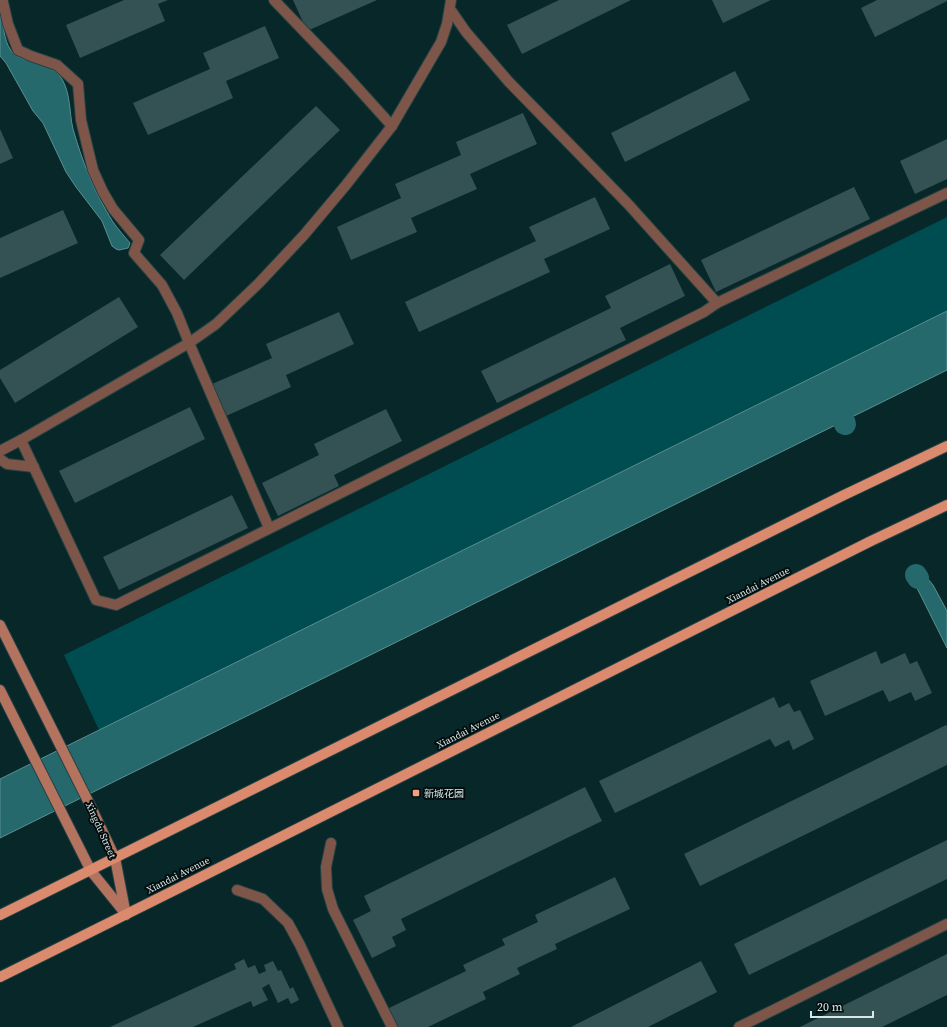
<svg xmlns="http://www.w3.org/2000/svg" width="947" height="1027" font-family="'Source Serif 4','Noto Sans SC',serif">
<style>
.green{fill:#004d51}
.water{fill:#25696d;stroke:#5a8f92}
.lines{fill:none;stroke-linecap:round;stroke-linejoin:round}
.canal{stroke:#25696d;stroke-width:22}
.building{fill:#345254}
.service-casing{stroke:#254244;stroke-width:12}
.minor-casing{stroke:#254244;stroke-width:12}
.secondary-casing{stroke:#254244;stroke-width:12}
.primary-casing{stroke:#254244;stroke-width:12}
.service{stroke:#7e5649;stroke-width:10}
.minor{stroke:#7e5649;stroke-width:10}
.secondary{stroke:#b3735e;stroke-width:10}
.primary{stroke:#dc8a6e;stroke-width:10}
.poi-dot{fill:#f39f83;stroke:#030d0e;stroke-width:1.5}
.labels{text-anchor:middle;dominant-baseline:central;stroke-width:4;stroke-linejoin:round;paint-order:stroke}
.street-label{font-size:10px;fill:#d7e8e9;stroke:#030d0e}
.poi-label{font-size:10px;fill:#d7e8e9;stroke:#030d0e;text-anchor:start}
</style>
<rect width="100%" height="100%" fill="#082729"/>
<!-- green -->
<polygon class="green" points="947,217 947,311 99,730 64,655"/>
<!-- water -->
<g class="water">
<path d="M 0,14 C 4,26 4,40 10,49 C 19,65 50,59 62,79 C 71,95 69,112 73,129 C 82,161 95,194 113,222 C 118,229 124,236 130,243 L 128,248 L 119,250 L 116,249 L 112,246 L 102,221 L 76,187 L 66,172 L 43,123 L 33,111 L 6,63 L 0,56 Z"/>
<polygon points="947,311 947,370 0,838 0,779"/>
<polygon points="923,577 928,579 933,585 947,611 947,648 913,580 918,578"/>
</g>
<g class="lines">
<!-- canal -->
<g class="canal">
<polyline points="844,421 845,424"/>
<polyline points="916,575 918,578"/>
</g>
</g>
<!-- building -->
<g class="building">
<polygon points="124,0 168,0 158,4 165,21 80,58 66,25"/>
<polygon points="293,0 377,0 307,31"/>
<polygon points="559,0 631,0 522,54 507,25"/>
<polygon points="712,0 771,0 723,23"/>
<polygon points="877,0 947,0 947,1 875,37 861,8"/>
<polygon points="265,26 279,58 226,81 233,98 148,135 133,103 210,69 203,53"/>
<polygon points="735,71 750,100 625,162 611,133"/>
<polygon points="316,106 340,130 184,280 160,255"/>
<polygon points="523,113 537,144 470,174 477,189 411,218 417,232 351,260 337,227 401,198 395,184 461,155 456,142"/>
<polygon points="0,129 13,158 0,164"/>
<polygon points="947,139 947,179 915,194 900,161"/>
<polygon points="854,187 870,219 716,292 701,260"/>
<polygon points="595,197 610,229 544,259 550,272 419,332 405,302 536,241 529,227"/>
<polygon points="63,210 78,243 0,278 0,238"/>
<polygon points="670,264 685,296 620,328 626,340 497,403 481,371 611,308 605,296"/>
<polygon points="119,297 138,327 15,403 0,378 0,370"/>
<polygon points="339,312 354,344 286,375 291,387 226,416 212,384 272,358 266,344"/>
<polygon points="190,407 205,439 75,503 59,471"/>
<polygon points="386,409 402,441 334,475 339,486 278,516 262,483 319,455 314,444"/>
<polygon points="232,495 248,528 119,590 103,557"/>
<polygon points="876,651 881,664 905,653 910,664 917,661 932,693 915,701 911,692 889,702 883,690 825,716 810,681"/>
<polygon points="774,697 779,708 789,703 794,712 800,710 814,739 793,750 789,740 775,747 770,739 615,813 599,781"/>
<polygon points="946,725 947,726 947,765 700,886 684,854"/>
<polygon points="585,787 602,821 401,919 406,930 392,937 396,946 372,958 353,920 371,911 364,896"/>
<polygon points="947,840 947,879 749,975 734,944"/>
<polygon points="615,877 630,909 555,944 557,949 517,968 520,974 483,992 486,999 428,1027 398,1027 389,1008 466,971 463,965 505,945 502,939 538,922 535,915"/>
<polygon points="947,954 947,995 882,1027 800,1027"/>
<polygon points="244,959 248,968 255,965 259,974 266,971 264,965 273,961 278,971 281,970 290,989 293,987 299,1000 291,1004 288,998 278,1003 269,984 262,988 268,1000 253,1007 251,1001 193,1027 110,1027 236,969 234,964"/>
<polygon points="701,961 717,992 648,1027 571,1027"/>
</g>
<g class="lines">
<defs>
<g id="service">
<polyline points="1,0 3,2 8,24 18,50 31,56 57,65 78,84 81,120 93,170 103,192 113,209 139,240 134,253 162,285 177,313 189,343 269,528"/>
<polyline points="274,0 346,75 392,126"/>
<polyline points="450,9 466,32 509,82 628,204 717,303"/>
</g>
<g id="minor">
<polyline points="21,440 96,600 116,605 704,312 717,303 947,193"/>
<polyline points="0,451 21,440 189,343 216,324 259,283 304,235 346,185 392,126 441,42 447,24 451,0"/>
<polyline points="0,459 7,464 34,467"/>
<polyline points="331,843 326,867 327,889 333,909 392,1027"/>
<polyline points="237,890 263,899 288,923 300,945 338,1027"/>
<polyline points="739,1027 947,924"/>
</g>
<g id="secondary">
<polyline points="0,625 90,805 115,858 126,915"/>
<polyline points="0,690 91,871 125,913"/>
</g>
<g id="primary">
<polyline points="0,915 842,496 947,446"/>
<polyline points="0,977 183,886 871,541 947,505"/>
</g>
</defs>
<!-- service casing -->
<use href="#service" class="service-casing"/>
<!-- minor casing -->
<use href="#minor" class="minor-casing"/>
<!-- secondary casing -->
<use href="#secondary" class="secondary-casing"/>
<!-- primary casing -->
<use href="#primary" class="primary-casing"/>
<!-- service -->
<use href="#service" class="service"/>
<!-- minor -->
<use href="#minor" class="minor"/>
<!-- secondary -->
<use href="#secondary" class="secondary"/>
<!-- primary -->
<use href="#primary" class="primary"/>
</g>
<!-- markers -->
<rect class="poi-dot" x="412" y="789" width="8" height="8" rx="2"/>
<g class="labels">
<!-- street labels -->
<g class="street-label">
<text transform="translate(758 585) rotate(-27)">Xiandai Avenue</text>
<text transform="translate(468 730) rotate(-27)">Xiandai Avenue</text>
<text transform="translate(101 830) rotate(66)">Xingdu Street</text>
<text transform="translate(178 875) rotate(-27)">Xiandai Avenue</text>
</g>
<!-- poi labels -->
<g class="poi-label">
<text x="424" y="793">新城花园</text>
</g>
</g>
<!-- scale -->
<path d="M811 1011v6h62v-6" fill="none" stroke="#d7e8e9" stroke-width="2"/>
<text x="817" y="1011" font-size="12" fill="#d7e8e9" stroke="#030d0e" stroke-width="3" paint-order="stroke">20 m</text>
</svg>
